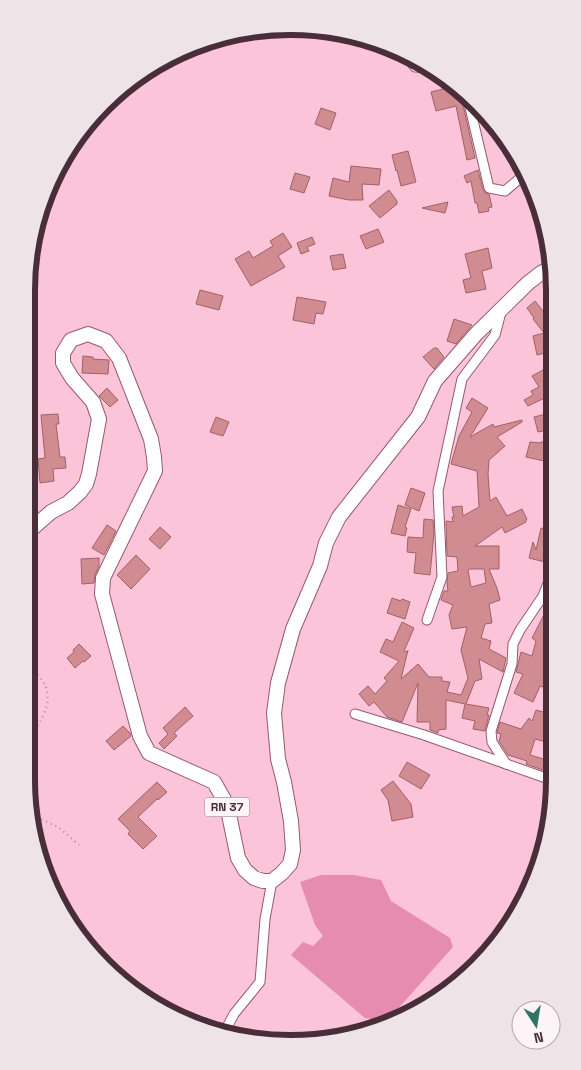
<svg xmlns="http://www.w3.org/2000/svg" width="581" height="1070" font-family="'Space Grotesk',sans-serif">
<style>
.green{fill:#e78cb1}
.building{fill:#d18c91;stroke:#a26066;fill-rule:evenodd}
.lines{fill:none;stroke-linecap:round;stroke-linejoin:round}
.street-casing{stroke:#955971;stroke-width:11}
.primary-casing{stroke:#955971;stroke-width:16}
.path{stroke:#b28696;stroke-width:2;stroke-dasharray:1 4;stroke-linecap:butt}
.street{stroke:#fff;stroke-width:9}
.primary{stroke:#fff;stroke-width:14}
.labels{text-anchor:middle;dominant-baseline:central;stroke-width:4;stroke-linejoin:round;paint-order:stroke}
.shield{fill:#fcf4f7;stroke:#7f6972;stroke-width:1}
.shield-label{font-size:12px;font-weight:bold;fill:#492e39}
.rim{fill:none;stroke:#492e39;stroke-width:6}
</style>
<rect width="100%" height="100%" fill="#fbc4d8"/>
<!-- green -->
<polygon class="green" points="321,875 354,875 381,880 391,901 450,938 453,947 387,1021 365,1018 291,955 303,942 313,946 323,936 315,925 300,882"/>
<!-- building -->
<g class="building">
<polygon points="451,82 463,90 461,96 475,158 467,160 456,106 436,111 431,92 443,89 442,85"/>
<polygon points="321,108 336,113 330,130 315,124"/>
<polygon points="408,151 416,182 401,186 397,170 396,171 392,155"/>
<polygon points="351,166 381,169 379,185 362,184 363,200 349,200 329,196 333,178 349,182"/>
<polygon points="478,170 483,189 485,193 489,194 492,207 488,208 489,211 479,213 477,203 475,203 471,181 467,183 464,176"/>
<polygon points="295,173 310,177 304,193 290,189"/>
<polygon points="389,190 397,201 397,204 380,218 369,206"/>
<polygon points="448,202 445,213 422,208"/>
<polygon points="378,229 384,242 366,249 360,236"/>
<polygon points="283,233 292,247 278,256 285,267 251,286 235,259 249,251 253,258 273,246 270,241"/>
<polygon points="312,237 315,244 307,247 309,251 301,254 297,243"/>
<polygon points="488,248 492,268 482,271 486,289 466,293 463,280 471,278 465,254"/>
<polygon points="343,254 346,268 333,270 330,256"/>
<polygon points="200,290 223,296 219,310 196,304"/>
<polygon points="297,297 326,302 323,314 316,313 314,324 293,320"/>
<polygon points="535,301 543,311 553,303 553,351 537,355 533,336 544,333 533,319 534,318 527,308"/>
<polygon points="454,319 472,325 456,344 447,341"/>
<polygon points="434,348 437,348 444,357 434,369 423,357"/>
<polygon points="83,356 93,357 93,359 109,360 108,374 82,373"/>
<polygon points="543,370 550,381 553,380 553,394 528,406 524,400 533,395 531,391 539,387 532,376"/>
<polygon points="107,388 118,400 110,407 99,396"/>
<path d="M 472,398 L 488,408 L 470,437 L 493,424 L 494,427 L 522,420 L 522,422 L 497,437 L 505,446 L 489,460 L 488,474 L 490,501 L 496,497 L 507,516 L 522,509 L 527,519 L 526,520 L 526,522 L 505,533 L 502,527 L 475,546 L 499,546 L 499,569 L 489,569 L 497,588 L 500,600 L 489,604 L 492,623 L 485,624 L 481,638 L 491,641 L 489,649 L 506,658 L 503,672 L 479,659 L 482,679 L 475,681 L 466,704 L 489,708 L 487,715 L 489,715 L 485,731 L 473,729 L 475,721 L 462,718 L 465,704 L 446,700 L 446,729 L 438,730 L 438,733 L 430,730 L 430,722 L 417,722 L 418,683 L 402,722 L 387,717 L 374,702 L 369,706 L 359,694 L 368,686 L 375,694 L 387,681 L 384,678 L 399,661 L 380,652 L 386,639 L 393,642 L 402,622 L 414,628 L 404,651 L 407,652 L 408,650 L 401,679 L 418,664 L 429,677 L 442,677 L 442,681 L 450,682 L 447,692 L 461,695 L 468,678 L 461,650 L 467,627 L 452,629 L 449,615 L 453,605 L 441,600 L 444,591 L 448,591 L 447,582 L 448,573 L 458,571 L 457,557 L 447,556 L 446,521 L 453,522 L 452,517 L 454,517 L 452,507 L 462,506 L 463,516 L 479,507 L 477,471 L 451,464 L 459,436 L 472,412 L 466,408 ZM 470,569 L 484,569 L 486,583 L 471,587 L 468,570 Z"/>
<polygon points="58,414 59,424 56,424 60,457 65,457 66,468 53,469 54,481 40,483 38,459 45,458 41,415"/>
<polygon points="546,414 548,419 553,418 553,429 538,432 534,417"/>
<polygon points="216,417 229,422 223,436 210,432"/>
<polygon points="530,442 541,443 541,442 553,442 553,463 526,457"/>
<polygon points="411,488 425,493 419,511 405,505"/>
<polygon points="398,505 411,509 405,527 407,528 405,536 391,533"/>
<polygon points="424,519 433,520 434,533 430,575 414,573 416,553 407,552 408,537 423,538"/>
<polygon points="107,525 116,531 104,555 92,548"/>
<polygon points="160,527 171,537 160,549 149,539"/>
<polygon points="541,528 553,531 553,564 529,558 533,542 536,550"/>
<polygon points="136,555 150,569 131,589 117,575"/>
<polygon points="99,558 99,566 95,575 94,583 82,584 81,559"/>
<polygon points="554,586 554,691 540,686 533,702 514,693 523,674 516,672 521,652 532,656 536,641 532,638 548,607 544,605 549,598"/>
<polygon points="392,598 401,601 402,599 410,602 405,619 387,613"/>
<polygon points="79,644 91,656 84,662 83,661 75,668 67,658 74,652 73,650"/>
<polygon points="185,707 193,716 174,733 177,736 164,749 159,743 168,734 163,728"/>
<polygon points="536,710 551,714 549,718 554,719 554,744 535,739 530,755 547,760 543,770 526,764 527,761 508,755 499,741 501,734 497,733 500,722 521,729 529,718 532,721"/>
<polygon points="123,726 130,733 131,736 114,750 106,741"/>
<polygon points="407,762 430,775 421,789 399,776"/>
<polygon points="393,781 411,804 413,817 392,821 388,800 381,790"/>
<polygon points="157,782 167,792 158,800 157,799 138,817 157,836 143,849 128,834 130,831 118,819"/>
</g>
<g class="lines">
<defs>
<g id="street">
<polyline points="406,56 415,67 432,68"/>
<polyline points="467,95 489,188 505,191 525,174"/>
<polyline points="553,516 553,517"/>
<polyline points="427,620 442,577 438,491 462,379 495,335 501,312"/>
<polyline points="355,714 424,735 546,778 554,784"/>
<polyline points="506,764 492,742 491,731 512,664 513,644 520,630 543,596 553,571"/>
<polyline points="546,778 554,760"/>
<polyline points="228,1035 227,1027 234,1014 260,982 265,919 272,881"/>
</g>
<polyline id="primary" points="27,533 51,512 68,503 80,492 86,484 89,474 99,419 93,402 72,378 63,363 63,353 71,340 88,334 106,341 119,358 151,439 154,457 155,471 103,578 102,594 140,736 149,753 214,782 227,805 238,858 245,870 254,878 263,881 272,881 282,873 290,864 293,850 291,821 284,782 278,759 274,713 278,683 293,629 320,566 326,543 339,517 418,417 435,381 476,334 528,283 541,273 553,267"/>
</defs>
<!-- street casing -->
<use href="#street" class="street-casing"/>
<!-- primary casing -->
<use href="#primary" class="primary-casing"/>
<!-- path -->
<g class="path">
<polyline points="26,555 29,551 29,543"/>
<path d="M 26,742 C 37,726 53,708 46,687 C 43,679 32,669 26,662"/>
<polyline points="29,798 41,819 58,827 79,845"/>
</g>
<!-- street -->
<use href="#street" class="street"/>
<!-- primary -->
<use href="#primary" class="primary"/>
</g>
<g class="labels">
<!-- shield labels -->
<rect class="shield" x="204.5" y="797.5" width="45" height="19" rx="4"/>
<g class="shield-label">
<text x="227" y="807">RN 37</text>
</g>
</g>
<!-- crop -->
<path d="M0 0H581V1070H0ZM290 35H291A255 255 0 0 1 546 290V780A255 255 0 0 1 291 1035H290A255 255 0 0 1 35 780V290A255 255 0 0 1 290 35Z" fill="#eee4e8" fill-rule="evenodd"/>
<path class="rim" d="M290 35H291A255 255 0 0 1 546 290V780A255 255 0 0 1 291 1035H290A255 255 0 0 1 35 780V290A255 255 0 0 1 290 35Z"/>
<!-- north arrow -->
<g transform="translate(536 1025) rotate(168)"><circle r="24" fill="#fcf4f7" stroke="#b4a5ab"/>
<path d="M0-4L9 19L0 12L-9 19Z" fill="#327363"/>
<text y="-8" font-size="14" font-weight="bold" text-anchor="middle" fill="#492e39">N</text>
</g>
</svg>
